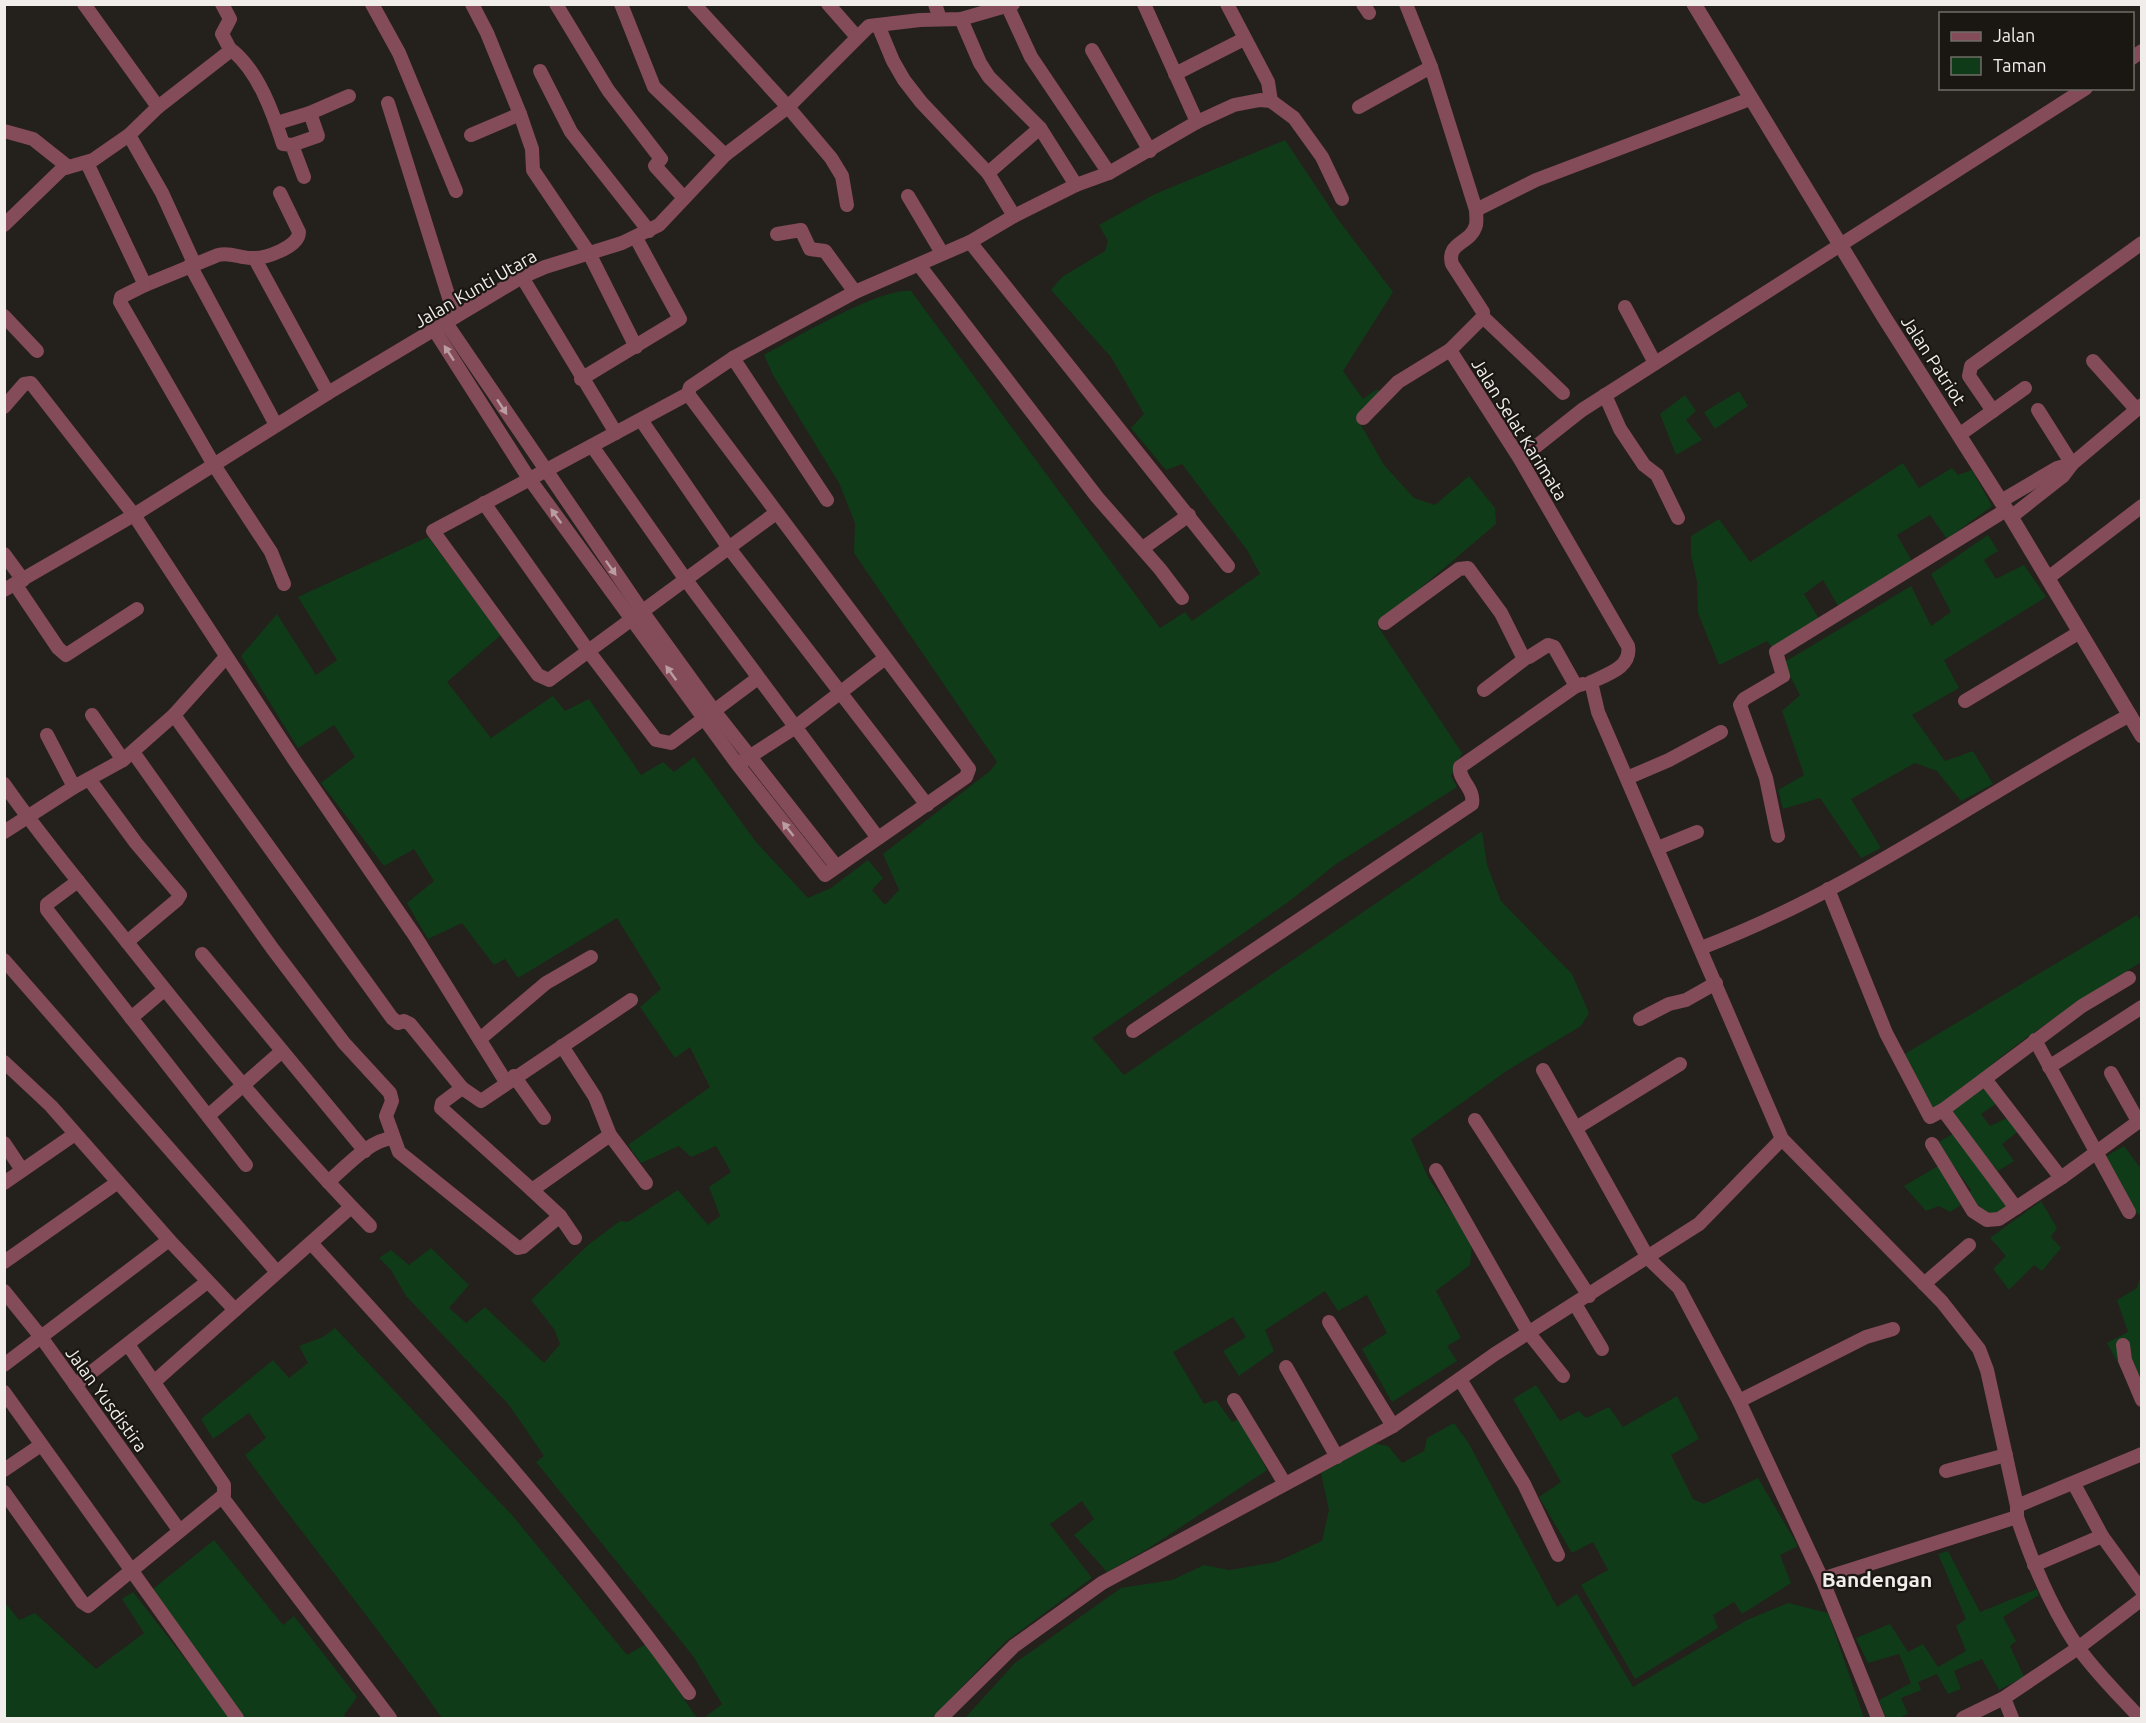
<svg xmlns="http://www.w3.org/2000/svg" width="2146" height="1723" font-family="Ubuntu,sans-serif">
<style>
.green{fill:#103b18}
.lines{fill:none;stroke-linecap:round;stroke-linejoin:round}
.minor{stroke:#844b58;stroke-width:14}
.tertiary{stroke:#844b58;stroke-width:15}
.oneway{fill:#ba9ca1}
.labels{text-anchor:middle;dominant-baseline:central;stroke-width:4.5;stroke-linejoin:round;paint-order:stroke}
.street-label{font-size:18px;fill:#f0edea;stroke:#1a1712}
.quarter-label{font-size:21px;font-weight:bold;fill:#f0edea;stroke:#1a1712}
</style>
<rect width="100%" height="100%" fill="#24201b"/>
<!-- green -->
<g class="green">
<path d="M 1285,140 L 1337,218 L 1393,292 L 1343,371 L 1363,399 L 1377,389 L 1381,394 L 1357,418 L 1384,465 L 1414,498 L 1435,505 L 1469,476 L 1495,508 L 1496,524 L 1377,625 L 1462,753 L 1451,776 L 1457,787 L 1336,864 L 1291,900 L 1092,1038 L 1124,1075 L 1482,831 L 1487,865 L 1501,901 L 1572,974 L 1589,1013 L 1581,1026 L 1508,1070 L 1411,1139 L 1428,1177 L 1472,1243 L 1470,1265 L 1436,1291 L 1461,1338 L 1447,1346 L 1457,1361 L 1392,1402 L 1362,1349 L 1387,1333 L 1367,1295 L 1338,1311 L 1325,1291 L 1265,1330 L 1274,1351 L 1239,1376 L 1223,1351 L 1246,1337 L 1233,1317 L 1173,1352 L 1204,1404 L 1216,1400 L 1232,1422 L 1239,1419 L 1267,1470 L 1149,1548 L 1107,1572 L 1074,1535 L 1094,1519 L 1082,1501 L 1050,1524 L 1092,1578 L 1005,1642 L 932,1718 L 704,1718 L 722,1704 L 693,1656 L 536,1462 L 544,1456 L 509,1405 L 406,1296 L 391,1270 L 379,1258 L 391,1250 L 409,1265 L 431,1248 L 469,1285 L 449,1308 L 466,1323 L 485,1307 L 544,1363 L 560,1344 L 554,1329 L 531,1300 L 588,1245 L 620,1221 L 628,1222 L 678,1190 L 708,1225 L 720,1216 L 709,1187 L 731,1172 L 716,1146 L 691,1157 L 679,1146 L 641,1163 L 628,1145 L 710,1087 L 690,1047 L 675,1058 L 640,1007 L 661,989 L 617,918 L 518,978 L 505,959 L 494,965 L 462,923 L 428,939 L 407,903 L 434,881 L 414,849 L 384,866 L 321,783 L 355,757 L 334,725 L 298,748 L 241,656 L 277,614 L 316,675 L 337,660 L 298,597 L 428,537 L 501,635 L 447,682 L 491,738 L 553,696 L 565,711 L 589,699 L 641,775 L 663,762 L 674,772 L 694,757 L 756,842 L 808,898 L 831,888 L 868,860 L 883,878 L 872,890 L 885,905 L 899,890 L 883,854 L 990,771 L 997,762 L 854,553 L 855,523 L 839,483 L 773,375 L 764,355 C 796,338 879,288 911,291 L 1160,628 L 1185,612 L 1192,621 L 1260,574 L 1247,550 L 1182,464 L 1166,470 L 1131,428 L 1144,414 L 1111,357 L 1051,290 L 1062,277 L 1105,251 L 1108,241 L 1099,225 L 1155,194 Z"/>
<polygon points="1739,391 1748,406 1715,429 1704,412"/>
<polygon points="1685,395 1696,411 1686,420 1702,440 1676,455 1660,414"/>
<polygon points="1903,463 1919,488 1952,468 1958,475 1972,470 1992,506 1947,539 1930,515 1897,535 1917,570 1844,616 1823,580 1804,594 1825,629 1779,655 1767,641 1719,665 1698,613 1697,581 1691,555 1691,536 1719,519 1750,562"/>
<polygon points="1988,535 1998,551 1984,560 1996,579 2024,565 2046,597 1944,660 1959,688 1912,715 1945,761 1973,751 1993,784 1961,801 1937,771 1915,763 1851,799 1881,848 1861,858 1820,798 1783,809 1778,790 1804,775 1782,711 1800,695 1783,663 1911,586 1931,626 1951,612 1931,574"/>
<path d="M 2137,915 L 2141,922 L 2141,962 C 2097,990 2052,1018 2010,1050 C 1984,1070 1961,1093 1933,1110 L 1903,1055 Z"/>
<polygon points="1987,1086 1999,1102 1981,1114 1990,1126 2011,1116 2020,1130 2002,1144 2014,1161 1998,1171 1966,1132 2012,1206 1988,1218 1968,1195 1971,1190 1937,1143 1958,1131 1950,1111"/>
<polygon points="2124,1146 2141,1169 2141,1212 2138,1215 2103,1158"/>
<polygon points="1938,1166 1956,1192 1961,1205 1950,1212 1939,1206 1926,1211 1904,1186"/>
<polygon points="2041,1201 2057,1228 2051,1237 2061,1248 2042,1271 2034,1265 2009,1290 1993,1269 2006,1256 1990,1238"/>
<polygon points="2141,1275 2141,1381 2131,1387 2107,1343 2128,1332 2117,1300 2137,1288"/>
<path d="M 335,1328 L 512,1515 L 627,1655 L 646,1644 L 697,1718 L 442,1718 C 379,1628 309,1544 245,1455 L 266,1438 L 249,1413 L 213,1439 L 201,1419 L 273,1360 L 289,1378 L 308,1363 L 299,1346 L 323,1337 Z"/>
<polygon points="1536,1385 1560,1421 1579,1411 1586,1418 1609,1407 1623,1427 1677,1396 1699,1439 1671,1455 1693,1499 1704,1504 1758,1478 1798,1546 1780,1555 1791,1583 1742,1614 1734,1602 1713,1615 1718,1628 1635,1679 1581,1585 1608,1570 1593,1542 1572,1553 1539,1497 1561,1482 1513,1399"/>
<polygon points="1454,1423 1468,1442 1557,1607 1577,1594 1633,1687 1747,1620 1788,1603 1828,1613 1864,1718 965,1718 1015,1663 1121,1588 1172,1580 1204,1565 1229,1570 1276,1562 1322,1541 1329,1510 1321,1473 1373,1443 1388,1446 1402,1463 1424,1451 1427,1438"/>
<polygon points="214,1540 283,1625 294,1616 357,1697 344,1715 346,1718 245,1718 148,1593"/>
<polygon points="1948,1551 1980,1612 2037,1589 2039,1595 2003,1617 2016,1641 2010,1646 2024,1677 1999,1690 1982,1659 1954,1671 1961,1689 1948,1694 1937,1674 1918,1682 1921,1690 1901,1698 1908,1714 1899,1718 1886,1718 1879,1700 1911,1683 1899,1654 1868,1663 1856,1638 1890,1624 1908,1652 1923,1644 1938,1667 1966,1651 1956,1626 1966,1619 1938,1554"/>
<polygon points="133,1592 231,1718 5,1718 4,1601 19,1620 35,1613 96,1669 144,1633 122,1599"/>
</g>
<g class="lines">
<!-- minor -->
<g class="minor">
<polyline points="222,4 230,19 222,34 231,51"/>
<polyline points="372,4 399,53 456,191"/>
<polyline points="472,4 487,33 520,114 532,149 533,170 589,253 636,347"/>
<polyline points="556,4 608,90 661,159 655,166 684,198"/>
<polyline points="621,4 654,87 725,155"/>
<polyline points="694,4 788,107 831,158 842,176 847,205"/>
<polyline points="828,4 857,37"/>
<polyline points="935,4 940,19"/>
<polyline points="1144,4 1197,122"/>
<polyline points="1227,4 1268,82 1271,101"/>
<polyline points="1363,4 1369,13"/>
<path d="M 1406,4 L 1431,67 L 1476,210 C 1476,214 1477,220 1476,225 C 1471,244 1446,242 1452,264 L 1483,312 L 1483,317 L 1450,350 L 1520,459 L 1628,646 C 1632,667 1608,674 1591,682 L 1598,712 L 1782,1139 L 1942,1302 L 1979,1349 L 1987,1370 L 2017,1506"/>
<polyline points="1008,7 1031,57 1109,173"/>
<polyline points="961,19 980,63 989,77 1040,128 1076,185"/>
<polyline points="878,25 893,61 904,80 921,102 988,173 1014,216"/>
<polyline points="1092,50 1150,151"/>
<polyline points="2132,58 2142,51"/>
<polyline points="540,71 571,132 649,231"/>
<polyline points="1175,74 1244,39"/>
<polyline points="388,103 455,317"/>
<path d="M 158,107 L 230,51 L 233,51 C 259,73 273,113 283,144 L 292,145 L 304,177"/>
<polyline points="1359,107 1431,67"/>
<polyline points="310,113 349,96"/>
<polyline points="277,123 310,113 318,136 292,145"/>
<polyline points="4,131 33,139 67,166"/>
<polyline points="129,135 162,193 194,263"/>
<polyline points="471,135 520,114"/>
<path d="M 87,163 L 145,285 L 218,255 C 231,252 239,258 251,258 C 265,259 299,247 299,232 L 280,193"/>
<polyline points="988,173 1040,128"/>
<polyline points="908,196 942,253"/>
<polyline points="1476,210 1536,180 1750,99"/>
<polyline points="4,225 62,169 93,160 129,135 158,107 84,4"/>
<polyline points="777,234 801,230 810,249 825,251 855,292"/>
<polyline points="970,242 1228,566"/>
<polyline points="255,259 328,393"/>
<polyline points="190,265 276,425"/>
<polyline points="919,265 1097,497 1160,569 1182,598"/>
<polyline points="522,277 616,433"/>
<polyline points="145,285 121,297 120,302 214,465 271,552 284,584"/>
<polyline points="1625,307 1655,363"/>
<polyline points="4,316 37,351"/>
<polyline points="1483,317 1563,393"/>
<polyline points="446,323 642,611 715,712 836,866"/>
<polyline points="435,331 528,477 738,765 825,875 966,777 969,769 688,394"/>
<polyline points="733,358 827,500"/>
<polyline points="2093,361 2136,409"/>
<polyline points="581,379 680,319 636,238"/>
<polyline points="1605,395 1620,429 1644,465 1657,475 1678,518"/>
<polyline points="4,407 24,384 31,383 134,515 295,761 415,936 506,1082"/>
<polyline points="2038,410 2072,464"/>
<polyline points="1993,411 1969,376 1971,366 2142,243"/>
<polyline points="1363,418 1398,382 1450,350"/>
<polyline points="641,420 729,548 927,805"/>
<polyline points="1959,435 2025,388"/>
<polyline points="592,446 686,580 878,838"/>
<polyline points="1520,459 1582,410 2086,88"/>
<polyline points="2001,501 2057,468 2072,464"/>
<polyline points="484,503 589,652 656,740 671,743 758,678"/>
<polyline points="776,513 549,680 538,675 433,531 688,394 690,387 733,358 855,292 970,242 1014,216 1076,185 1109,173 1197,122 1234,105 1260,100 1271,101 1294,118 1322,157 1342,199"/>
<polyline points="2011,517 2063,476 2072,464 2142,405"/>
<polyline points="1143,548 1189,515"/>
<polyline points="4,554 23,580"/>
<polyline points="2048,578 2142,506"/>
<polyline points="15,584 58,648 66,655 137,609"/>
<polyline points="4,590 134,515 328,393 522,277 545,267 622,243 659,225 725,155 788,107 869,26 920,20 961,19 1013,4"/>
<polyline points="1385,623 1459,569 1468,568 1501,613 1523,657 1529,657 1548,645 1554,647 1576,686 1583,684"/>
<polyline points="1484,690 1526,658"/>
<polyline points="1965,701 2080,632"/>
<polyline points="92,715 123,760"/>
<polyline points="174,715 392,1018 398,1023 404,1021 410,1024 462,1088 481,1101 631,1000"/>
<polyline points="47,735 74,787"/>
<polyline points="133,752 272,948 344,1043 390,1093 392,1101 386,1116 399,1152 518,1248 523,1247 560,1216 575,1238"/>
<polyline points="743,761 794,728 884,659"/>
<polyline points="1627,778 1669,760 1721,732"/>
<polyline points="89,779 136,843 180,895 177,900 127,942"/>
<path d="M 4,784 C 42,839 86,890 127,942 C 204,1039 283,1137 370,1226"/>
<polyline points="4,832 74,787 123,760 174,715 226,657"/>
<polyline points="1778,836 1766,778 1740,705 1744,699 1783,676 1776,652 2006,510"/>
<polyline points="1658,848 1697,832"/>
<polyline points="78,881 47,904 47,910 246,1165"/>
<polyline points="1828,889 1886,1033 1930,1117 1943,1110 2082,1006 2129,978"/>
<path d="M 1701,948 C 1853,891 1987,791 2130,715"/>
<polyline points="202,954 365,1151"/>
<polyline points="4,960 277,1272"/>
<polyline points="131,1018 164,990"/>
<polyline points="1640,1019 1669,1004 1686,1000 1716,983"/>
<path d="M 1133,1031 L 1472,804 C 1475,788 1458,780 1460,767 L 1576,686"/>
<polyline points="480,1039 546,983 591,957"/>
<polyline points="2035,1040 2129,1212"/>
<polyline points="562,1046 595,1097 610,1135 646,1183"/>
<polyline points="4,1062 51,1106 169,1240"/>
<polyline points="2049,1067 2142,1007"/>
<polyline points="1543,1070 1648,1258 1679,1288 1739,1401 1822,1579 2017,1517 2017,1506 2142,1454"/>
<polyline points="2111,1073 2138,1121"/>
<polyline points="514,1076 544,1118"/>
<polyline points="1985,1079 2061,1178"/>
<polyline points="462,1088 442,1103 441,1108 532,1190 610,1135"/>
<polyline points="1943,1110 2016,1208"/>
<polyline points="208,1116 282,1051"/>
<polyline points="1475,1120 1589,1296"/>
<polyline points="1576,1128 1680,1064"/>
<polyline points="4,1143 22,1170"/>
<polyline points="1932,1144 1973,1211 1987,1220 1999,1219 2061,1178 2142,1119"/>
<polyline points="1436,1170 1528,1332 1563,1376"/>
<path d="M 328,1182 C 346,1167 369,1140 393,1138"/>
<polyline points="4,1183 75,1134"/>
<polyline points="532,1190 560,1216"/>
<path d="M 311,1243 C 443,1387 575,1534 689,1693"/>
<polyline points="4,1262 118,1182"/>
<polyline points="1924,1284 1969,1245"/>
<polyline points="4,1291 41,1337 179,1530"/>
<polyline points="1575,1304 1602,1349"/>
<polyline points="235,1310 351,1207"/>
<polyline points="1329,1322 1393,1426"/>
<polyline points="2123,1345 2125,1360 2142,1400"/>
<polyline points="4,1365 169,1240 235,1310 155,1381"/>
<polyline points="1286,1367 1337,1457"/>
<polyline points="1461,1381 1524,1484 1558,1555"/>
<polyline points="75,1385 207,1282"/>
<polyline points="4,1392 237,1718"/>
<polyline points="1234,1400 1285,1484"/>
<polyline points="1739,1401 1866,1337 1893,1329"/>
<polyline points="4,1470 41,1445"/>
<polyline points="1946,1471 2006,1455"/>
<polyline points="2074,1484 2102,1536 2142,1591"/>
<polyline points="4,1492 82,1602 88,1606 224,1495 224,1485 129,1346"/>
<polyline points="222,1497 390,1718"/>
<path d="M 2017,1517 C 2032,1562 2050,1606 2077,1646 C 2095,1672 2119,1695 2140,1718"/>
<polyline points="2034,1565 2102,1536"/>
<polyline points="1822,1579 1878,1718"/>
<polyline points="2004,1698 2012,1718"/>
<polyline points="941,1718 1014,1646 1102,1583 1393,1426 1495,1354 1699,1224 1782,1139"/>
<polyline points="1963,1718 2004,1698 2078,1648 2142,1599"/>
</g>
<!-- tertiary -->
<polyline class="tertiary" points="1694,4 1884,317 2011,517 2142,736"/>
</g>
<!-- one-way arrows -->
<defs><path id="oneway-solid" d="M-6-.8H1V-3.2L6.5 0L1 3.2V.8H-6Z" transform="scale(1.5)"/></defs>
<g class="oneway">
<use href="#oneway-solid" transform="translate(449 353) rotate(-123)"/>
<use href="#oneway-solid" transform="translate(502 407) rotate(57)"/>
<use href="#oneway-solid" transform="translate(556 516) rotate(-126)"/>
<use href="#oneway-solid" transform="translate(611 568) rotate(55)"/>
<use href="#oneway-solid" transform="translate(671 673) rotate(-126)"/>
<use href="#oneway-solid" transform="translate(788 829) rotate(-128)"/>
</g>
<g class="labels">
<!-- street labels -->
<g class="street-label">
<text transform="translate(475 288) rotate(-30)">Jalan Kunti Utara</text>
<text transform="translate(1934 360) rotate(57)">Jalan Patriot</text>
<text transform="translate(1520 429) rotate(58)">Jalan Selat Karimata</text>
<text transform="translate(107 1399) rotate(54)">Jalan Yusdistira</text>
</g>
<!-- quarter labels -->
<g class="quarter-label">
<text x="1877" y="1579">Bandengan</text>
</g>
</g>
<!-- border -->
<rect width="2146" height="1723" fill="none" stroke="#f0edea" stroke-width="12"/>
<!-- legend -->
<rect x="1939" y="12" width="195" height="78" fill="#1a1712" stroke="#706d68" stroke-width="1.5"/>
<rect x="1951" y="32" width="30" height="9" fill="#844b58" stroke="#706d68" stroke-width="1.5"/>
<text x="1993" y="42" font-size="18" fill="#f0edea">Jalan</text>
<rect x="1951" y="57" width="30" height="18" fill="#103b18" stroke="#706d68" stroke-width="1.5"/>
<text x="1993" y="72" font-size="18" fill="#f0edea">Taman</text>
</svg>
